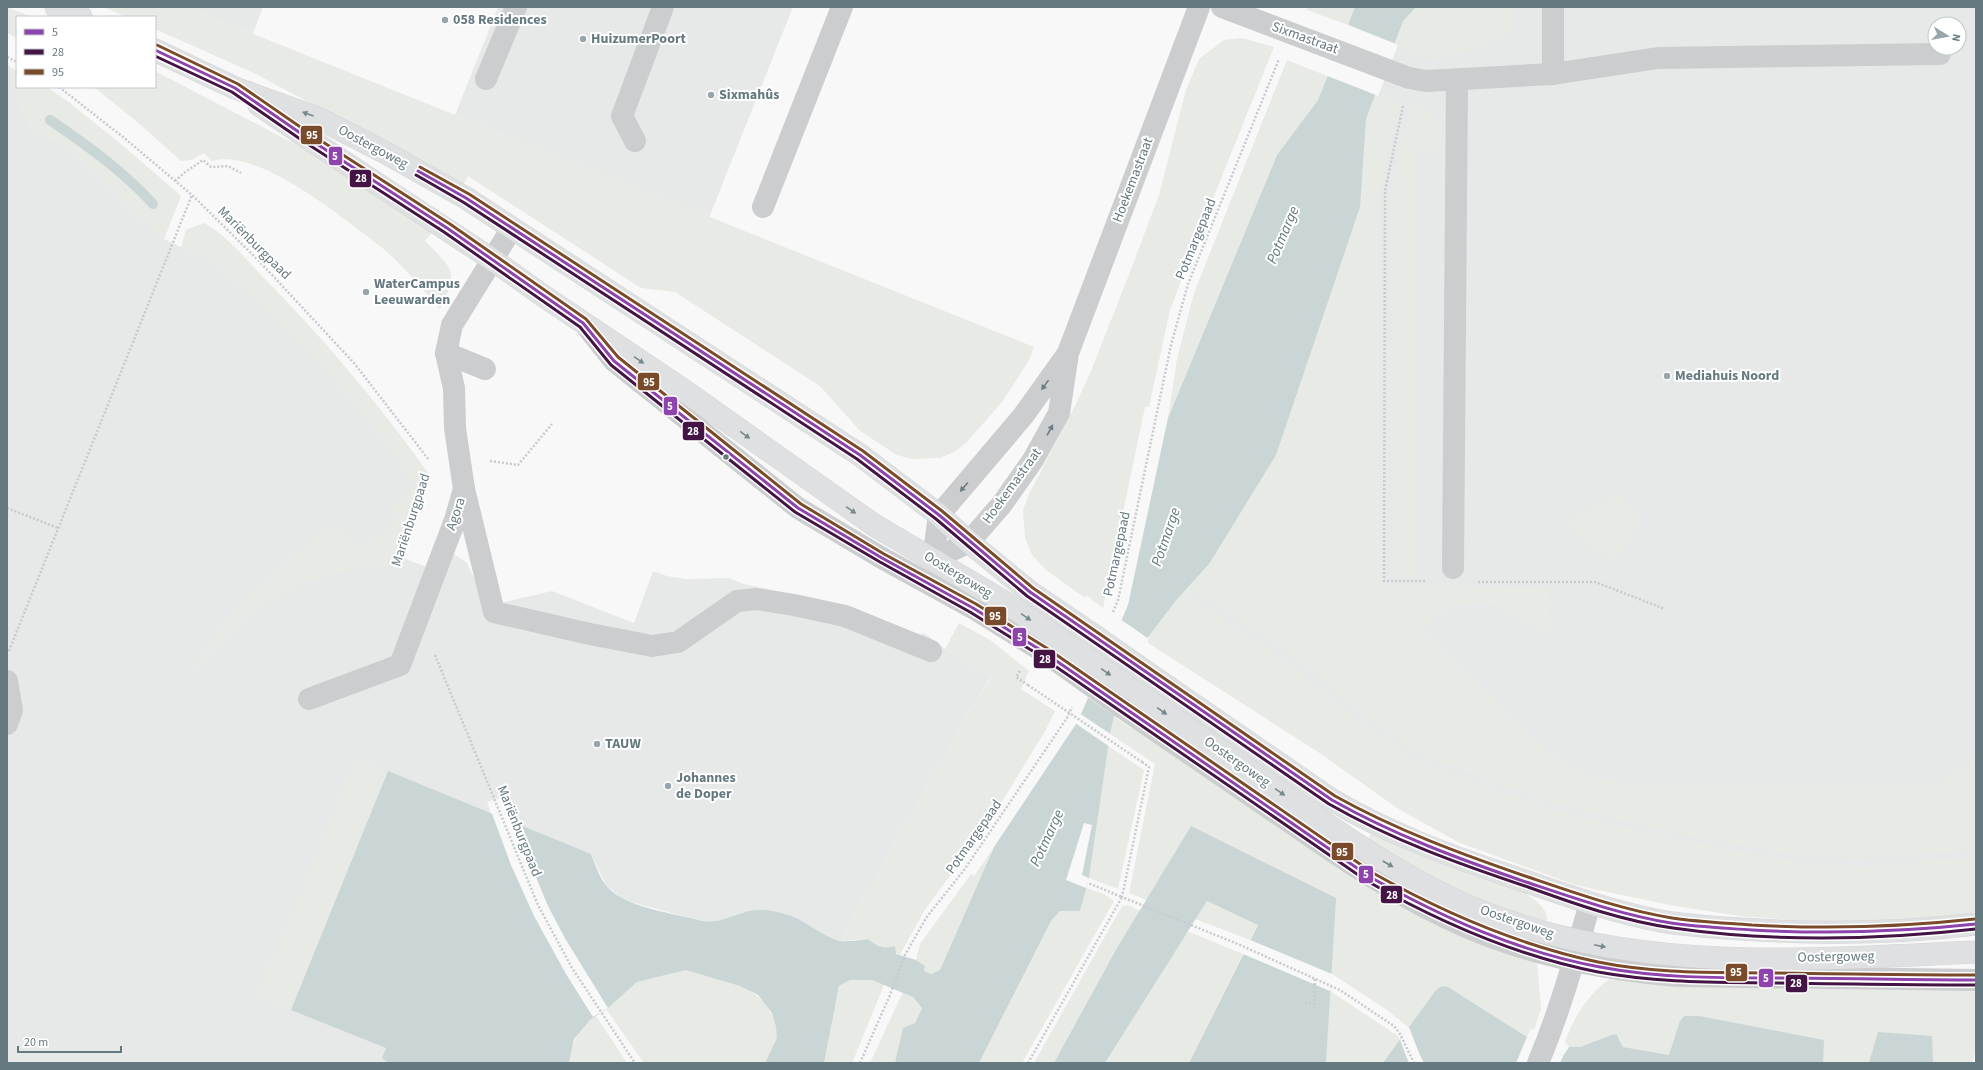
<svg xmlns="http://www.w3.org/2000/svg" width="1983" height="1070" font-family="'Source Sans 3',sans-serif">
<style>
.built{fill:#e7e9e8;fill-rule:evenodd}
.green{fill:#e8eae5}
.water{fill:#cad5d6}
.pier{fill:#f8f8f8}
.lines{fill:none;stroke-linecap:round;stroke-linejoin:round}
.stream{stroke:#cad5d6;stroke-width:10}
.major-casing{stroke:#d4d5d6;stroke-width:23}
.path{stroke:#c9cacb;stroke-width:2.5;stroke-dasharray:2 2;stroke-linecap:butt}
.minor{stroke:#cbcdce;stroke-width:22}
.major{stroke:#dfe0e1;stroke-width:22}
.major-bridge-casing{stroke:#d4d5d6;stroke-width:23;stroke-linecap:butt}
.path-bridge{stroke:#c9cacb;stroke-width:2.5;stroke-dasharray:2 2;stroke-linecap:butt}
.minor-bridge{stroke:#cbcdce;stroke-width:22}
.major-bridge{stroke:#dfe0e1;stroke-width:22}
.bus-1-casing{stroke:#fff;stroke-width:6}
.bus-2-casing{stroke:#fff;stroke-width:6}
.bus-3-casing{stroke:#fff;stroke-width:6}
.bus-1{stroke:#8e44ad;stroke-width:3}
.bus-2{stroke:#441444;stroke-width:3}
.bus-3{stroke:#7a4b2a;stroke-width:3}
.oneway{fill:#77888f}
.oneway2{fill:#6a7d85}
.poi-dot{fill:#98a5ab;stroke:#fff;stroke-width:1.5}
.bus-dot{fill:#657981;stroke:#fff;stroke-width:1.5}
.labels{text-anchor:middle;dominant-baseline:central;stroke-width:4;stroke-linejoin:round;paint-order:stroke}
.poi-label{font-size:14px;font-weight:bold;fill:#657981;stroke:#fff;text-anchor:start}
.street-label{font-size:14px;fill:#657981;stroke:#fff}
.water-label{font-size:15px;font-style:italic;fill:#60777b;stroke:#fff}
.line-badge{stroke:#fff;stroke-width:1.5}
.badge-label{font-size:11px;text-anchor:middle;font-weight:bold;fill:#fff}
</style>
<rect width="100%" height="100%" fill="#f8f8f8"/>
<!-- built -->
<g class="built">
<polygon points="186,7 263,7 253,34"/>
<polygon points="498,7 793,7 709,218 455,115"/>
<path d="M 1416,7 L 1976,7 L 1976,867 L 1814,875 L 1446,792 L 1178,598 L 1374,95 L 1378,96 L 1398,45 L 1394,44 ZM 1935,24 L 1959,24 L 1959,48 L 1935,48 Z"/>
<polygon points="7,79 11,81 32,133 47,136 74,152 164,239 181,247 209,244 300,325 420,475 394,555 441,572 451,554 454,554 467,563 473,576 484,574 501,603 552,591 634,623 653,571 667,576 686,579 729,578 744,584 834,603 915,636 924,633 945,649 991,677 962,724 869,890 862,899 841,941 825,936 801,920 762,910 741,913 728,919 713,922 702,921 634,903 620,897 606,885 591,854 513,823 503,797 487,802 491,814 400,777 387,1048 383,1058 388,1063 7,1063"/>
</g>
<!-- green -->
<g class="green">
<polygon points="7,7 32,17 17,17 17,38 7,33"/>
<polygon points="103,7 186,7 1034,347 1028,362 1002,402 966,443 954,452 940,458 912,459 897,455 860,431 820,386 675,292 641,288 468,176 463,185 254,73 155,29 155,17 127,17"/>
<polygon points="1308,7 1355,7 1348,25 1307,10"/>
<polygon points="1407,7 1509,7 1509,32 1473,49 1433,60 1394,44"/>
<polygon points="1242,38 1274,47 1204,221 1170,310 1149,407 1145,407 1103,608 1086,595 1085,598 1046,570 1032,555 1025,538 1023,510 1030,492 1076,404 1091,371 1132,267 1159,195 1186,90 1199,59 1224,40"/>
<polygon points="1287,60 1327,76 1318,100 1277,155 1168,418 1177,359 1194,293"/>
<polygon points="7,65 17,71 17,87 47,87 70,103 127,149 181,196 164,239 74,152 47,136 32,133 11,81 7,79"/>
<path d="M 155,71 L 295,144 L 434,230 L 425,241 C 432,248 446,261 450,270 C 454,282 445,300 440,309 C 420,287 400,261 376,243 C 341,217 257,147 212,161 L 204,153 L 192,160 L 181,161 L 142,126 L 94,87 L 155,87 Z"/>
<path d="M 1374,95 L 1399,104 L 1380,189 L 1380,586 L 1471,586 L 1549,589 L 1547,631 L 1517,618 L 1500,607 L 1489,603 L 1471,602 L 1447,608 L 1421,629 C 1445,653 1469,677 1493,700 C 1516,724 1538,747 1567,765 C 1586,777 1611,782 1634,784 L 1940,785 L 1976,756 L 1976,849 L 1863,859 L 1802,856 L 1689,835 L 1585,812 L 1500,785 L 1419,753 L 1363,714 L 1298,658 L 1191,588 L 1186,596 L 1290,665 L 1357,720 L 1413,759 L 1495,791 L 1582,818 L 1686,841 L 1801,863 L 1862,867 L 1976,857 L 1976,912 L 1930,919 L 1873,924 L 1807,921 L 1740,916 L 1669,905 L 1575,885 L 1460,843 L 1400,810 L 1318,752 L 1145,641 L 1178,598 Z"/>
<polygon points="1412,102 1430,113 1440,126 1441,150 1415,151 1416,576 1391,576 1392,363 1390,200"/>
<path d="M 204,223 C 226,235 243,256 260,274 C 322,336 378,403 429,474 L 393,567 C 302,565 240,611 188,681 C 218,615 276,573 328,526 L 335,533 L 340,529 L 360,552 L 398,520 L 390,509 L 416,486 C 357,399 284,319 202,254 L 201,257 L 181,247 L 186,230 Z"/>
<polygon points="1618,496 1639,519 1617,559 1590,548 1564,523"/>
<polygon points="959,623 990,640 1029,671 1021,689 1055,711 1044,733 992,818 924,911 900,955 888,948 875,946 868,939 841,941 862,899 869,890 962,724 991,678 945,649"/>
<polygon points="1114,716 1131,728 1133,726 1537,962 1541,1009 1534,1030 1531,1029 1527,1037 1461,995 1419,1053 1408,1027 1387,1010 1332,974 1308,965 1192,826 1146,900 1129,893 1155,764 1110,734"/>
<polygon points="1108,746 1144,770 1118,889 1089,878"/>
<polygon points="356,758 388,771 291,1010 257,996 271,958 274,959"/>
<path d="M 1373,833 L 1522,891 C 1531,897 1548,908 1547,919 L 1543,922 L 1502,908 L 1444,884 L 1369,841 L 1369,836 Z"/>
<polygon points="994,847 940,970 931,974 924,971 925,966 916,960 920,944 971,874 974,876"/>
<polygon points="1086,888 1104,894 1114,901 1022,1063 979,1063 1051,921 1060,911 1080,911"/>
<polygon points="1207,901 1258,924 1250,940 1195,919"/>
<polygon points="1128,905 1140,911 1054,1063 1034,1063 1122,906"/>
<polygon points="1187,931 1243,954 1189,1063 1105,1063"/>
<path d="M 686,970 C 718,979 762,984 774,1020 C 776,1026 778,1033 777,1038 C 776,1047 769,1055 765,1063 L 644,1063 L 606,1009 L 637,982 Z"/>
<path d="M 1611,978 L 1976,989 L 1976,1040 L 1973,1063 L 1804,1063 L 1696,1044 L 1669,1055 L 1622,1047 L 1620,1039 L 1614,1034 L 1580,1047 L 1569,1047 L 1565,1042 C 1575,1015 1588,994 1611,978 Z"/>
<polygon points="861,979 872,980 884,985 852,1063 824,1063 839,986 850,980"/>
<polygon points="1321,987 1330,991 1398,1036 1409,1063 1316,1063"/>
<polygon points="903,992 913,997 922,1008 895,1063 870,1063"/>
<path d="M 596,1016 L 627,1063 L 569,1063 C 573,1042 576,1029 596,1016 Z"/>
</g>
<!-- water -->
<g class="water">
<path d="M 1355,7 L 1416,7 L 1403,21 L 1366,119 L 1360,207 L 1276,455 L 1209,564 L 1178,598 L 1145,641 L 1114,716 L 1110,734 L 1089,878 L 1080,911 L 1060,911 L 1051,921 L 979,1063 L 895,1063 L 903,1028 L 915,1023 L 922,1008 L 913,997 L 872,980 L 850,980 L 839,986 L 824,1063 L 765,1063 L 777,1038 L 776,1027 L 772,1013 L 758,995 L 740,986 L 686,970 L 637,982 L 608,1008 L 590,1020 L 574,1039 L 569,1063 L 388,1063 L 382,1058 L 386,1048 L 291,1010 L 388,771 L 591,854 C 595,864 599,876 605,884 C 622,908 675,913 702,921 C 727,924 739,909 761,910 C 773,910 792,915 802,921 C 815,929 826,937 840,941 C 848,942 860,940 868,939 C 877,947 884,949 895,946 L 896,954 L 916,960 L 925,966 L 924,971 L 931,974 L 940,970 L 994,847 L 1078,721 L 1128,605 L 1168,418 L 1277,155 L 1318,100 Z"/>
<polygon points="1191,826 1336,898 1326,1063 1189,1063 1258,925 1207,901 1105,1063 1054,1063 1117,948"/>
<polygon points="1442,986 1448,987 1527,1037 1563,1056 1569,1047 1580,1047 1614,1034 1617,1035 1623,1047 1669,1055 1680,1021 1684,1016 1699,1016 1824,1040 1823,1063 1383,1063 1436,990"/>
<polygon points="1878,1032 1932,1036 1933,1063 1869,1063"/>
</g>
<!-- pier -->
<g class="pier">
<polygon points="1346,24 1396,44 1376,95 1325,75"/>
<polygon points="1120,619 1149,639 1116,717 1087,697"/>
<polygon points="1079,713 1112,735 1110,747 1075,723"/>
<polygon points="491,811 512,820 548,906 566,940 608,1008 593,1017 566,974 534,916 511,865"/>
<polygon points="1084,823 1092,825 1082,875 1089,878 1086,888 1066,880"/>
<polygon points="1250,940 1332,974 1330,991 1243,954"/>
<polygon points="1409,1027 1419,1053 1424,1063 1409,1063 1400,1040"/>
<polygon points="1527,1037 1563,1056 1560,1063 1516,1063"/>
</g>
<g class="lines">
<!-- stream -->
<path class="stream" d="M 50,120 C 88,146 123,171 153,204"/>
<defs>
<g id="major">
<polyline points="56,7 81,17"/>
<polyline points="155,50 235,88 318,118 384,152 466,198 860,455 939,515 969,542 1030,592 1092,634"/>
<polyline points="259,105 306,137 493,260 542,295 679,387 874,525 1006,603 1083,656"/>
<path d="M 1139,667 L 1332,800 C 1386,832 1447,855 1507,875 C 1558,892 1608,911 1661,921 C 1693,927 1726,928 1758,930 C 1831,934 1903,933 1976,924"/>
<path d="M 1130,688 C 1188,729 1246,769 1304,809 C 1353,842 1401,875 1454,900 C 1620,976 1799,960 1976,952"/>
</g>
</defs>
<!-- major casing -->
<use href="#major" class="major-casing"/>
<!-- path -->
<g class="path">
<polyline points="7,57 17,62"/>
<polyline points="59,87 123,137 192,195 259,261 354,363 429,460"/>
<polyline points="1403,106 1385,191 1384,581 1427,581"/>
<polyline points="175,181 184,173 203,160 211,167 228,166 241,173"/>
<polyline points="490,461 518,465 552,424"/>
<polyline points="7,508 58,528"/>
<polyline points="1478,582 1595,582 1665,609"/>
<polyline points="1113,612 1118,600 1171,345 1188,284 1279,59"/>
<polyline points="9,651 192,195"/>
<polyline points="435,655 538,905 572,968 635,1063"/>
<polyline points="1020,671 1016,677 1028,685"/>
<polyline points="1142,762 1149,767 1122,897 1240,945 1340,990 1394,1026 1400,1034 1414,1063"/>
<polyline points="1305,1003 1314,1004 1315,978"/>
<polyline points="860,1063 890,995 905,955 926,918 964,870 1067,718 1072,707"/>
<polyline points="1028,1063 1122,897 1088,883"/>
</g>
<!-- minor -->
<g class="minor">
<polyline points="1222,7 1409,78 1426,81 1553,74 1658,58 1940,54"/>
<polyline points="1553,74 1553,7"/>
<polyline points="486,79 516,7"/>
<polyline points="635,141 622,116 663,7"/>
<polyline points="763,207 842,7"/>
<polyline points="587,327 614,361 798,508 882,558 973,608 1042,651 1075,674"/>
<polyline points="446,353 485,369"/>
<polyline points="464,489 494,612 590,634 652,646 678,642 737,601 757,599 794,605 845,616 931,651"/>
<polyline points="933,560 969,542 1002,504 1033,460 1059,413 1068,353 1199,7"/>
<polyline points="933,560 939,515 1023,416 1066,356"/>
<polyline points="1453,568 1457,80"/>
<polyline points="7,681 12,710 7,724"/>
<polyline points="309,699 400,665 455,520 464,489 455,428 454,388 446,353 452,325 512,228"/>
<path d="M 1121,707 C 1177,745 1232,783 1288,821 C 1347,862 1400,898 1466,927 C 1533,956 1605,970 1677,976 L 1976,980"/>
<path d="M 1538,1063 C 1560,1011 1575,957 1590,903"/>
</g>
<!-- major -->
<use href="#major" class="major"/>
<defs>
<g id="major-bridge">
<polyline points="1092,634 1139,667"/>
<polyline points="1083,656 1130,688"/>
</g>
</defs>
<!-- major-bridge casing -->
<use href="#major-bridge" class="major-bridge-casing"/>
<!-- path-bridge -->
<polyline class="path-bridge" points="1028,685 1142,762"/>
<!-- minor-bridge -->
<polyline class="minor-bridge" points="1075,674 1121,707"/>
<!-- major-bridge -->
<use href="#major-bridge" class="major-bridge"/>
<defs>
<g id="bus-1">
<path d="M 155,50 L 235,88 L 306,137 L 447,228 L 583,323 L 614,361 L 798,508 L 882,558 L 973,608 L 1042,651 L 1370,877 C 1442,917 1518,952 1600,967 C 1658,978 1716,978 1775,978 C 1842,978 1909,980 1976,980"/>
<path d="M 418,171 L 466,198 L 860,455 L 939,515 L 1030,592 L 1332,800 C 1394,835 1459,859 1526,882 C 1574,898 1622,915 1671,923 C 1698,927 1725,928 1752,930 C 1827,934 1901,932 1976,924"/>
</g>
<g id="bus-2">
<path d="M 155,56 L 232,92 L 303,141 L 444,232 L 580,327 L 611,365 L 795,512 L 880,562 L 970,612 L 1039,655 L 1367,881 C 1439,922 1516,956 1598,972 C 1658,983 1717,982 1777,983 C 1843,984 1910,985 1976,985"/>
<path d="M 416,175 L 463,202 L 857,459 L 936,519 L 1027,596 L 1329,804 C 1392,840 1459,864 1528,887 C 1575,904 1623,921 1673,928 C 1771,942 1878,940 1976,929"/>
</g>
<g id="bus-3">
<path d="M 157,45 L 238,84 L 309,133 L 450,224 L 586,319 L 618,357 L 801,504 L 884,554 L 976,604 L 1045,647 L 1373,873 C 1444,913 1518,945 1598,962 C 1657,974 1716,972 1776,973 C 1843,974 1909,975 1976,975"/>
<path d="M 420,167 L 469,194 L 863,451 L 942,511 L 1033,588 L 1335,796 C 1396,830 1461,854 1528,877 C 1575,893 1623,910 1672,918 C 1699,922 1726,923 1752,925 C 1827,929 1901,927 1975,919"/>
</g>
</defs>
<!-- bus-1 casing -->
<use href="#bus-1" class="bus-1-casing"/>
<!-- bus-2 casing -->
<use href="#bus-2" class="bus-2-casing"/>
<!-- bus-3 casing -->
<use href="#bus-3" class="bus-3-casing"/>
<!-- bus-1 -->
<use href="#bus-1" class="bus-1"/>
<!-- bus-2 -->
<use href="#bus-2" class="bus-2"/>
<!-- bus-3 -->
<use href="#bus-3" class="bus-3"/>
</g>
<!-- one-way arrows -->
<defs><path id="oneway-solid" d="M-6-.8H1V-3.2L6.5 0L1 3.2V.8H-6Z"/></defs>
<g class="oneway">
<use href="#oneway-solid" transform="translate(308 114) rotate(-160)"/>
<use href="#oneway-solid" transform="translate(639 360) rotate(34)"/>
<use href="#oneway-solid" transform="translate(745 435) rotate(36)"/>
<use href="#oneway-solid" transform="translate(851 510) rotate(34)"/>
<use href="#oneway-solid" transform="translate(1026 617) rotate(34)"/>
<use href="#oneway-solid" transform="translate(1106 672) rotate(35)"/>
<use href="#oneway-solid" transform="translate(1162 711) rotate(35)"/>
<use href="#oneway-solid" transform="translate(1280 792) rotate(34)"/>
<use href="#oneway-solid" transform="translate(1388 864) rotate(30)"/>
<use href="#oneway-solid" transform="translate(1600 946) rotate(12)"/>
</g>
<g class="oneway2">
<use href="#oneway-solid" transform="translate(1045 385) rotate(126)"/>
<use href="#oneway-solid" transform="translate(1050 430) rotate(-61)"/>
<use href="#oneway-solid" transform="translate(964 487) rotate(131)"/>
</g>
<!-- markers -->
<g class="poi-dot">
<circle cx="445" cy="20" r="4"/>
<circle cx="583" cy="39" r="4"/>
<circle cx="711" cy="95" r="4"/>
<circle cx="366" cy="292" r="4"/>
<circle cx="1667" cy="376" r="4"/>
<circle cx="597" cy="744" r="4"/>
<circle cx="668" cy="786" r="4"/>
</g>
<circle class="bus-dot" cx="726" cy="457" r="3.5"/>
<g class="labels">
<!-- poi labels -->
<g class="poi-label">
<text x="453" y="20">058 Residences</text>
<text x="591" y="39">HuizumerPoort</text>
<text x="719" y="95">Sixmahûs</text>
<text x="374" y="284">WaterCampus<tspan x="374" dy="16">Leeuwarden</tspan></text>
<text x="1675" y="376">Mediahuis Noord</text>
<text x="605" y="744">TAUW</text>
<text x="676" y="778">Johannes<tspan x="676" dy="16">de Doper</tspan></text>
</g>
<!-- street labels -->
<g class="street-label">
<text transform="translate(1305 38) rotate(20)">Sixmastraat</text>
<text transform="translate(373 147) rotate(28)">Oostergoweg</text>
<text transform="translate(1133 180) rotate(-69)">Hoekemastraat</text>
<text transform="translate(1196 239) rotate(-68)">Potmargepaad</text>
<text transform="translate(254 243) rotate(45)">Mariënburgpaad</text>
<text transform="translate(1012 486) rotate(-54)">Hoekemastraat</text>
<text transform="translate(456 514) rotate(-72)">Agora</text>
<text transform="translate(411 520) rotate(-72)">Mariënburgpaad</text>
<text transform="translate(1117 554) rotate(-78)">Potmargepaad</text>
<text transform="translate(958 575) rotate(31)">Oostergoweg</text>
<text transform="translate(1237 762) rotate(35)">Oostergoweg</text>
<text transform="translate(519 831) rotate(68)">Mariënburgpaad</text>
<text transform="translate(974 837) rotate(-55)">Potmargepaad</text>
<text transform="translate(1517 922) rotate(19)">Oostergoweg</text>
<text transform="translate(1836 957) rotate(-1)">Oostergoweg</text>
</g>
<!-- water labels -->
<g class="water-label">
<text transform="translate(1283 235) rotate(-67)">Potmarge</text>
<text transform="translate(1166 537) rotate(-71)">Potmarge</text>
<text transform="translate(1047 838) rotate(-65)">Potmarge</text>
</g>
</g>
<g class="line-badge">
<rect x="300" y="125" width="23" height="20" rx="4" fill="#7a4b2a"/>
<rect x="328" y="146" width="15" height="20" rx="4" fill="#8e44ad"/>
<rect x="349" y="169" width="23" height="19" rx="4" fill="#441444"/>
<rect x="637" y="372" width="23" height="19" rx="4" fill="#7a4b2a"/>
<rect x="663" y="396" width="15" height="20" rx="4" fill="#8e44ad"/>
<rect x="682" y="421" width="23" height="20" rx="4" fill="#441444"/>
<rect x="984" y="606" width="23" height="20" rx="4" fill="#7a4b2a"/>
<rect x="1012" y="627" width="15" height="20" rx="4" fill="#8e44ad"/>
<rect x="1033" y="649" width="23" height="20" rx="4" fill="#441444"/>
<rect x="1331" y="842" width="23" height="19" rx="4" fill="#7a4b2a"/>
<rect x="1358" y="865" width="16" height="19" rx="4" fill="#8e44ad"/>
<rect x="1380" y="885" width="23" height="19" rx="4" fill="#441444"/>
<rect x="1725" y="963" width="23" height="19" rx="4" fill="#7a4b2a"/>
<rect x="1758" y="968" width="16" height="20" rx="4" fill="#8e44ad"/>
<rect x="1785" y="974" width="23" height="19" rx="4" fill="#441444"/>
</g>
<g class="badge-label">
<text x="312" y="139">95</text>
<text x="335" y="160">5</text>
<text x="361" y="182">28</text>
<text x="649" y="386">95</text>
<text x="670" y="410">5</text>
<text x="693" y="435">28</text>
<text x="995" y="620">95</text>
<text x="1020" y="641">5</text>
<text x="1045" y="663">28</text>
<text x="1342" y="856">95</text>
<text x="1366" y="878">5</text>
<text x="1392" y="899">28</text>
<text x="1736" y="976">95</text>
<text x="1766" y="982">5</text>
<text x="1796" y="987">28</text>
</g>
<!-- border -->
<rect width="1983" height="1070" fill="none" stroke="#657981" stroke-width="16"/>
<!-- legend -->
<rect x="16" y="16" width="140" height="72" fill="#ffffff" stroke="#c1c9cd"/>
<rect x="24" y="29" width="20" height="6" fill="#8e44ad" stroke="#c1c9cd"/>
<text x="52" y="36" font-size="12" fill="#657981">5</text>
<rect x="24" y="49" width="20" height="6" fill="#441444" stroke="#c1c9cd"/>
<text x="52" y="56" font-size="12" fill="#657981">28</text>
<rect x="24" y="69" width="20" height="6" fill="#7a4b2a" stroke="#c1c9cd"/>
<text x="52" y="76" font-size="12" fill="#657981">95</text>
<!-- north arrow -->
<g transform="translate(1947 36) rotate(101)"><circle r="19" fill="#ffffff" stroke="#c1c9cd"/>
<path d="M0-3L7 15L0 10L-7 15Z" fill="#98a5ab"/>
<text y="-6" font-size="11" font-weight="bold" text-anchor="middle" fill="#657981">N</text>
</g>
<!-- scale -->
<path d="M18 1046v6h103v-6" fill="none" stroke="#657981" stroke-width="2"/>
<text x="24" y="1046" font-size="12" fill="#657981" stroke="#ffffff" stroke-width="3" paint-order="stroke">20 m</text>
</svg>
